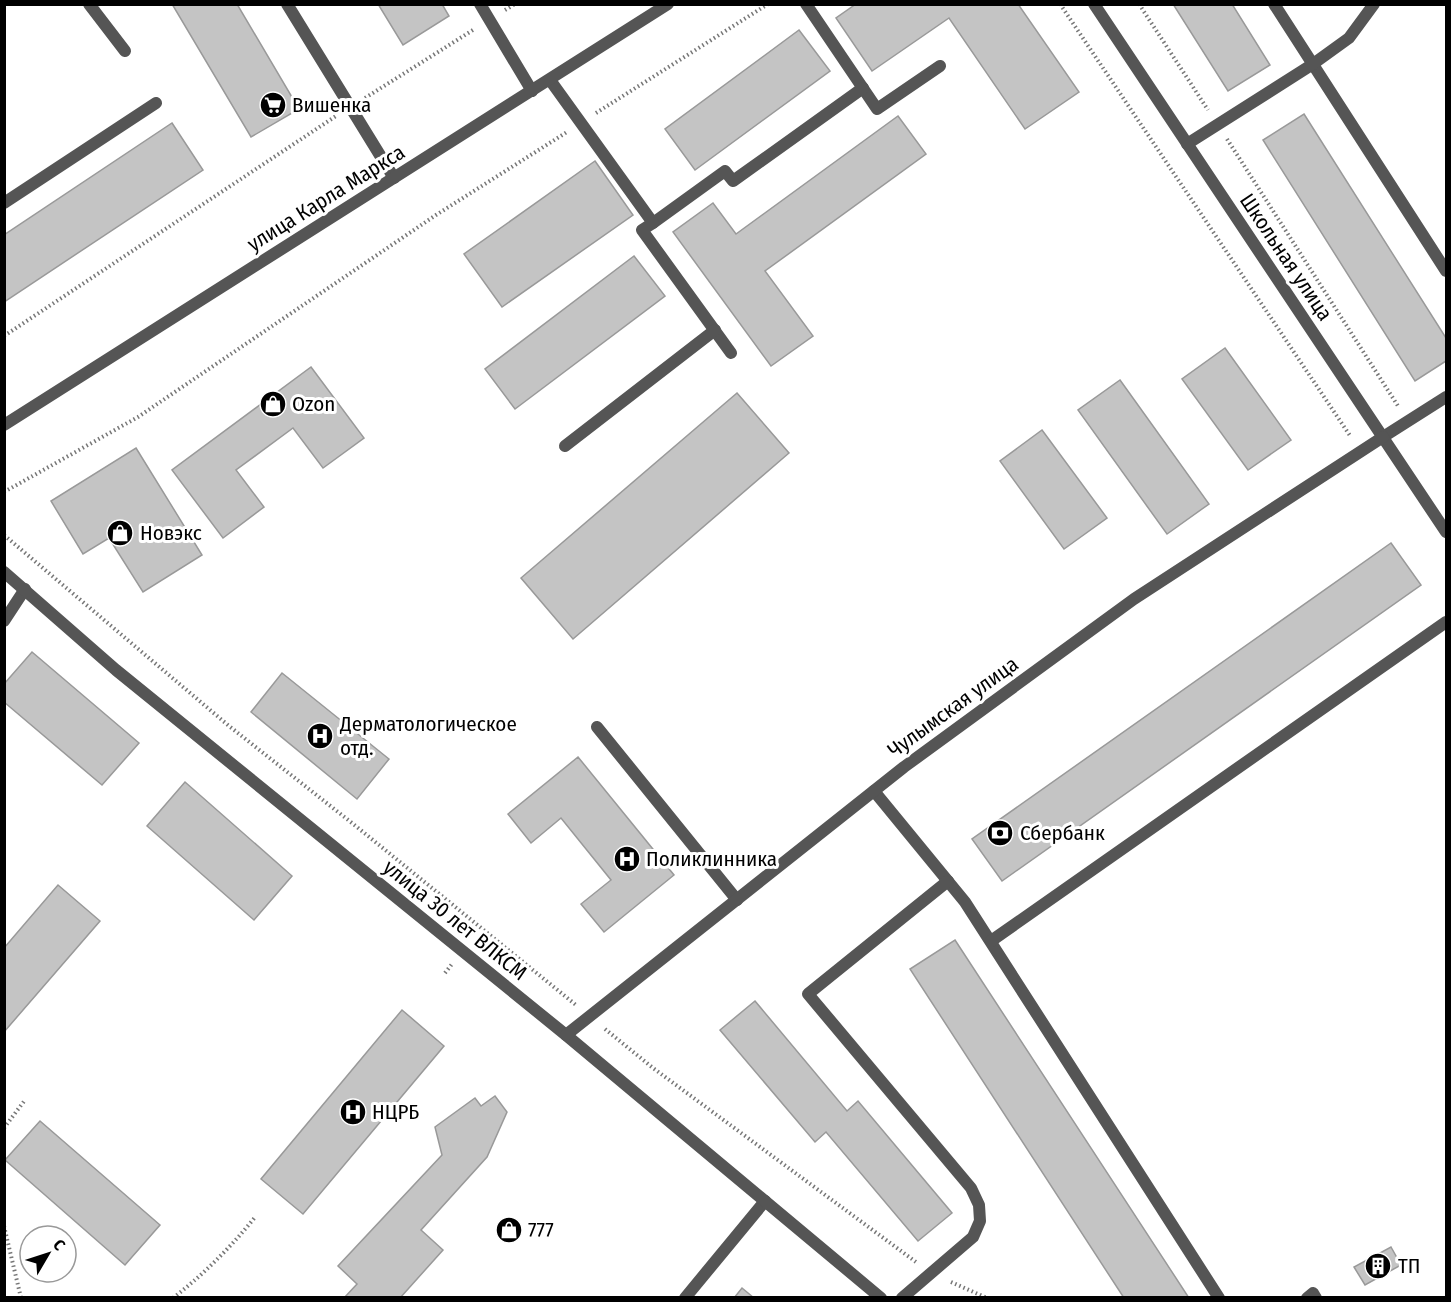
<svg xmlns="http://www.w3.org/2000/svg" width="1451" height="1302" font-family="'Fira Sans Condensed',sans-serif">
<style>
.building{fill:#c4c4c4;stroke:#999;stroke-width:1.5}
.lines{fill:none;stroke-linecap:round;stroke-linejoin:round}
.path{stroke:#777;stroke-width:4;stroke-dasharray:1.5 3;stroke-linecap:butt}
.lane{stroke:#555;stroke-width:12}
.street{stroke:#555;stroke-width:12}
.labels{text-anchor:middle;dominant-baseline:central;stroke-width:6;stroke-linejoin:round;paint-order:stroke}
.poi-label{font-size:21px;fill:#000;stroke:#fff;text-anchor:start}
.street-label{font-size:21px;fill:#000;stroke:#fff}
</style>
<rect width="100%" height="100%" fill="#fff"/>
<!-- building -->
<g class="building">
<polygon points="172,4 237,4 299,109 251,137"/>
<polygon points="378,4 442,4 449,16 403,45"/>
<polygon points="856,4 1018,4 1079,92 1025,129 949,18 872,71 836,18"/>
<polygon points="1173,4 1232,4 1270,65 1228,91"/>
<polygon points="799,30 830,71 695,170 665,129"/>
<polygon points="1304,114 1446,338 1446,361 1415,381 1263,140"/>
<polygon points="898,116 926,154 765,271 813,336 771,366 673,232 713,203 736,234"/>
<polygon points="172,123 203,170 4,302 4,235"/>
<polygon points="595,161 633,215 502,307 464,254"/>
<polygon points="634,256 665,296 515,409 485,369"/>
<polygon points="1225,348 1291,440 1248,470 1182,379"/>
<polygon points="311,367 364,438 323,468 293,428 236,470 264,507 223,538 172,470"/>
<polygon points="1120,380 1209,504 1167,534 1078,410"/>
<polygon points="737,393 789,453 573,639 521,578"/>
<polygon points="1042,430 1107,518 1064,549 1000,461"/>
<polygon points="136,448 202,555 143,592 109,538 83,554 51,501"/>
<polygon points="1391,543 1421,585 1002,881 972,839"/>
<polygon points="32,652 139,743 102,785 4,702 4,684"/>
<polygon points="282,673 389,759 357,799 251,712"/>
<polygon points="578,757 674,875 604,932 581,904 611,880 561,818 531,843 508,814"/>
<polygon points="185,782 292,876 254,920 147,826"/>
<polygon points="58,885 100,921 4,1032 4,948"/>
<polygon points="955,940 1189,1298 1124,1298 910,969"/>
<polygon points="755,1001 847,1111 858,1101 952,1213 918,1241 826,1132 815,1142 720,1030"/>
<polygon points="402,1010 444,1046 303,1214 261,1179"/>
<polygon points="495,1096 507,1112 487,1157 421,1230 443,1250 400,1298 344,1298 357,1284 338,1266 442,1155 435,1127 475,1098 481,1106"/>
<polygon points="40,1121 160,1225 125,1265 5,1160"/>
<polygon points="1391,1247 1401,1265 1365,1285 1354,1267"/>
<polygon points="742,1288 754,1298 734,1298"/>
</g>
<g class="lines">
<!-- path -->
<g class="path">
<polyline points="1060,4 1351,437"/>
<polyline points="1139,4 1208,110"/>
<polyline points="505,10 515,4"/>
<polyline points="365,98 473,30"/>
<polyline points="596,113 768,4"/>
<polyline points="1227,139 1398,406"/>
<polyline points="4,336 336,116"/>
<polyline points="4,492 138,417 436,215 567,132"/>
<polyline points="4,535 229,726 352,823 576,1005"/>
<polyline points="445,973 452,964"/>
<polyline points="605,1029 653,1068 916,1262"/>
<polyline points="4,1128 25,1100"/>
<polyline points="4,1226 21,1298"/>
<polyline points="951,1282 987,1298"/>
<path d="M 173,1298 C 204,1274 231,1247 256,1216"/>
</g>
<!-- lane -->
<g class="lane">
<polyline points="89,4 125,51"/>
<polyline points="287,4 394,178"/>
<polyline points="480,4 532,91"/>
<polyline points="806,4 877,109 940,66"/>
<polyline points="1274,4 1446,271"/>
<polyline points="550,80 653,223 725,171 733,181 863,88"/>
<polyline points="1187,144 1313,64 1349,38 1374,4"/>
<polyline points="4,203 156,103"/>
<polyline points="653,223 642,230 731,353"/>
<polyline points="1383,437 1446,397"/>
<polyline points="565,446 715,330"/>
<polyline points="4,621 25,589"/>
<polyline points="597,727 737,900"/>
<polyline points="874,791 965,902 1219,1298"/>
<polyline points="991,941 1446,622"/>
<polyline points="685,1298 765,1201"/>
<polyline points="902,1298 973,1237 980,1221 979,1205 971,1188 808,994 948,881"/>
<polyline points="1307,1298 1313,1293 1316,1298"/>
</g>
<!-- street -->
<g class="street">
<polyline points="1094,4 1446,532"/>
<polyline points="4,425 668,4"/>
<polyline points="4,572 116,670 566,1035 881,1298"/>
<polyline points="566,1035 904,767 1134,599 1383,437"/>
</g>
</g>
<!-- icons -->
<defs>
<symbol id="supermarket-disc" viewBox="-11 -11 22 22"><circle r="9.5" fill="#000" stroke="#fff"/><path d="M-6-5.5h2.5l.6 2H6L4.5 2H-2.5L-4.4-4H-6ZM-1.5 3.2a1.3 1.3 0 1 0 .1 0ZM3 3.2a1.3 1.3 0 1 0 .1 0Z" fill="#fff"/></symbol>
<symbol id="shop-disc" viewBox="-11 -11 22 22"><circle r="9.5" fill="#000" stroke="#fff"/><path d="M-5-2.5h2.3a2.7 3.5 0 0 1 5.4 0H5L5.5 6h-11ZM-1.5-2.5h3a1.5 2.3 0 0 0-3 0Z" fill="#fff"/></symbol>
<symbol id="hospital-disc" viewBox="-11 -11 22 22"><circle r="9.5" fill="#000" stroke="#fff"/><path d="M-5-5h3v3.5h4V-5h3V5h-3V1.5h-4V5h-3Z" fill="#fff"/></symbol>
<symbol id="bank-disc" viewBox="-11 -11 22 22"><circle r="9.5" fill="#000" stroke="#fff"/><path d="M-6-4H6V4H-6ZM0-2.3a2.3 2.3 0 1 0 0 4.6a2.3 2.3 0 1 0 0-4.6Z" fill="#fff"/></symbol>
<symbol id="building-disc" viewBox="-11 -11 22 22"><circle r="9.5" fill="#000" stroke="#fff"/><path d="M-4-6H4V6H1V3H-1V6H-4ZM-2.5-4.3h1.7v1.8h-1.7ZM.8-4.3h1.7v1.8H.8ZM-2.5-1h1.7V.8h-1.7ZM.8-1h1.7V.8H.8Z" fill="#fff"/></symbol>
</defs>
<g fill-rule="evenodd">
<use href="#supermarket-disc" x="258" y="90" width="30" height="30"/>
<use href="#shop-disc" x="258" y="389" width="30" height="30"/>
<use href="#shop-disc" x="105" y="518" width="30" height="30"/>
<use href="#hospital-disc" x="305" y="721" width="30" height="30"/>
<use href="#bank-disc" x="985" y="818" width="30" height="30"/>
<use href="#hospital-disc" x="612" y="844" width="30" height="30"/>
<use href="#hospital-disc" x="338" y="1097" width="30" height="30"/>
<use href="#shop-disc" x="494" y="1215" width="30" height="30"/>
<use href="#building-disc" x="1363" y="1251" width="30" height="30"/>
</g>
<g class="labels">
<!-- poi labels -->
<g class="poi-label">
<text x="292" y="105">Вишенка</text>
<text x="292" y="404">Ozon</text>
<text x="140" y="533">Новэкс</text>
<text x="340" y="724">Дерматологическое<tspan x="340" dy="24">отд.</tspan></text>
<text x="1020" y="833">Сбербанк</text>
<text x="646" y="859">Поликлинника</text>
<text x="372" y="1112">НЦРБ</text>
<text x="528" y="1230">777</text>
<text x="1398" y="1266">ТП</text>
</g>
<!-- street labels -->
<g class="street-label">
<text transform="translate(326 198) rotate(-32)">улица Карла Маркса</text>
<text transform="translate(1286 257) rotate(56)">Школьная улица</text>
<text transform="translate(953 707) rotate(-36)">Чулымская улица</text>
<text transform="translate(455 920) rotate(39)">улица 30 лет ВЛКСМ</text>
</g>
</g>
<!-- border -->
<rect width="1451" height="1302" fill="none" stroke="#000000" stroke-width="12"/>
<!-- north arrow -->
<g transform="translate(48 1254) rotate(51)"><circle r="28" fill="#ffffff" stroke="#999999" stroke-width="1.5"/>
<path d="M0-4.5L10 22L0 15L-10 22Z" fill="#000000"/>
<text y="-9" font-size="16" font-weight="bold" text-anchor="middle" fill="#000000">С</text>
</g>
</svg>
